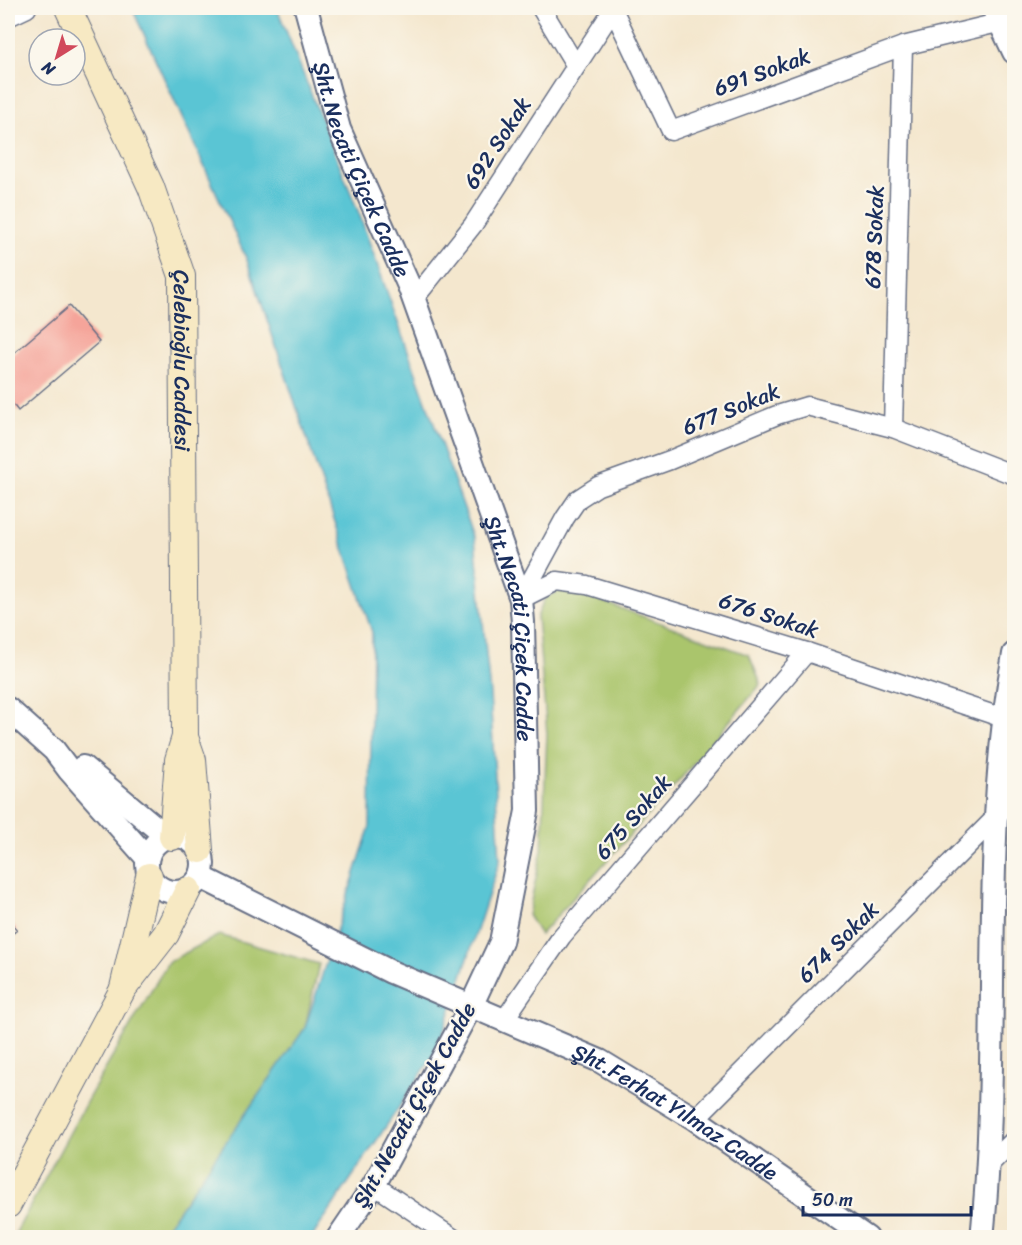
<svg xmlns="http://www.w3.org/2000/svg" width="1022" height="1245" font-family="Sriracha,sans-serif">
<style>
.green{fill:#aac56c;stroke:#627a65;stroke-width:1.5}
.water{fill:#5ac5d4;stroke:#3a7a99;stroke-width:1.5}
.building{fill:#f5a49a}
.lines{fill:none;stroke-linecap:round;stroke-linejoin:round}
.minor-casing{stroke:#676f85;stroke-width:21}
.tertiary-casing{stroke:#676f85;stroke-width:26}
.secondary-casing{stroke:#676f85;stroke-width:28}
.minor{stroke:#fff;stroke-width:18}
.tertiary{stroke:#fff;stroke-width:22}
.secondary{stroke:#f7e9c3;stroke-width:26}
.labels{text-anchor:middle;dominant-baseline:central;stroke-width:4.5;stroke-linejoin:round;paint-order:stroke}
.street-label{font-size:22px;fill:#1b2f5e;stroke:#fbf7ec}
</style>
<rect width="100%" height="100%" fill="#fbf7ec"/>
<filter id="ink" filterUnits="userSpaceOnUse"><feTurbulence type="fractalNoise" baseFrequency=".0167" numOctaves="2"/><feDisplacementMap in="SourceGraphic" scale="12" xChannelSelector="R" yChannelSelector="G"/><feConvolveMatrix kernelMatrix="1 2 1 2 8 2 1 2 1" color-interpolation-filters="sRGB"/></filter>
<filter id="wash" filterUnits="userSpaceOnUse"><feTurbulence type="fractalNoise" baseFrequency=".008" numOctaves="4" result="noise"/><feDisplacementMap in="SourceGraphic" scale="24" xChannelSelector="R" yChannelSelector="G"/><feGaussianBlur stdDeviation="1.35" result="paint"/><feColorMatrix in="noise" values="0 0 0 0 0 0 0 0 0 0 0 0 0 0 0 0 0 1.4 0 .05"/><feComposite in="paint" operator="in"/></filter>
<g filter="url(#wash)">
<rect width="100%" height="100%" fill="#f4e7ce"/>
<!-- green -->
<g class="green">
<polygon points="565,588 749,655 761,684 678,782 540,935 528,915 542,850 547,734 537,617 545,598"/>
<polygon points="219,935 319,964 305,1028 160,1237 13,1238 89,1097 168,962"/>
</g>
<!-- water -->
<polygon class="water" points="132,8 277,8 360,216 475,539 490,694 500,860 438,1049 312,1237 160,1237 305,1028 370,826 372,632 247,260"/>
<g id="blocks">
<!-- building -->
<g class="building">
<polygon points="69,306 99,342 18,411 8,398 8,358"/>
<polygon points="8,918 17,930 8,937"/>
</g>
</g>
</g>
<g filter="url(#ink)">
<use href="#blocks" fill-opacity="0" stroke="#676f85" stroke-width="1.5"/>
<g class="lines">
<defs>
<g id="minor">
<polyline points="541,8 576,66"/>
<polyline points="613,9 671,131 903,46 1014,19"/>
<polyline points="8,17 27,8"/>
<polyline points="414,299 473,225 614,8"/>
<polyline points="893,428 903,46"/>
<polyline points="523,598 557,581 587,585 807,652 1003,718"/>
<polyline points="521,599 565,518 578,499 598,486 670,460 777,415 807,406 893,428 1014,475"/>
<polyline points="504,1020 562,936 807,652"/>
<polyline points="695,1119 1014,799"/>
<polyline points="990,1164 1014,1140"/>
<polyline points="374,1185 453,1238"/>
</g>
<g id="tertiary">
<path id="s1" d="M 306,8 L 339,129 L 409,286 L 521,599 L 523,622 L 527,811 L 501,942 L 471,1006 L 374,1185 L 338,1238"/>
<polyline points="993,8 1014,52"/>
<polyline points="8,709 54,750 69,770 147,858"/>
<polyline points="83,767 167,837"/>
<circle cx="175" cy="864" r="28"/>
<path id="s2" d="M 201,877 L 391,972 L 600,1061 L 695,1119 L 867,1238"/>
<path d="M 982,1238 C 1002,1043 979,846 1014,654"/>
</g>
<g id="secondary">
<path id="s3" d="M 68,8 L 151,187 L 182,276 L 185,737"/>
<polyline points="172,837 178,760 185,737 193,760 200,850"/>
<polyline points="123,988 149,876"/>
<polyline points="8,1205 123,989 166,934 188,890"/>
</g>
</defs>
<!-- minor casing -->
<use href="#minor" class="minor-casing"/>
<!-- tertiary casing -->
<use href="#tertiary" class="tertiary-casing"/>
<!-- secondary casing -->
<use href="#secondary" class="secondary-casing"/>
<!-- minor -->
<use href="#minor" class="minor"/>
<!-- tertiary -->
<use href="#tertiary" class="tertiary"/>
<!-- secondary -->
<use href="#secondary" class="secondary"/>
</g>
</g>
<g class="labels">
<!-- street labels -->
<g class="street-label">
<text transform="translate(762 72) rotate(-20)">691 Sokak</text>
<text transform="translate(497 143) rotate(-57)">692 Sokak</text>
<text stroke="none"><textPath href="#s1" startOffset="171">Şht.Necati Çiçek Cadde</textPath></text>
<text transform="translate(874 237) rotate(-88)">678 Sokak</text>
<text stroke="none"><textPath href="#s3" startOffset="376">Çelebioğlu Caddesi</textPath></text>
<text transform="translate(731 409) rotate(-22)">677 Sokak</text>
<text transform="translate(769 615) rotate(18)">676 Sokak</text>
<text stroke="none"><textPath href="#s1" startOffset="657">Şht.Necati Çiçek Cadde</textPath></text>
<text transform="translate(633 817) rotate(-49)">675 Sokak</text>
<text transform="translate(838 942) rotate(-45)">674 Sokak</text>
<text transform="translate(414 1105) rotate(-61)">Şht.Necati Çiçek Cadde</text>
<text stroke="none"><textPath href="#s2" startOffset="530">Şht.Ferhat Yılmaz Cadde</textPath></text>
</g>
</g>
<!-- margin -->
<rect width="1022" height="1245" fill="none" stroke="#fbf7ec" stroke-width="30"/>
<!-- north arrow -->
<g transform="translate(57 57) rotate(217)"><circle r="28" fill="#fbf7ec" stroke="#a1a7b3" stroke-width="1.5"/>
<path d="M0-4.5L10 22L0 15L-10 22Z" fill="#d1495b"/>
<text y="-9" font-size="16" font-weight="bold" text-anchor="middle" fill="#1b2f5e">N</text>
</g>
<!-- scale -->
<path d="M803 1206v9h168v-9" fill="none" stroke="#1b2f5e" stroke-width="3"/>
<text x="812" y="1206" font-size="18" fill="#1b2f5e" stroke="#fbf7ec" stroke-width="4.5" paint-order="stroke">50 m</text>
</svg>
